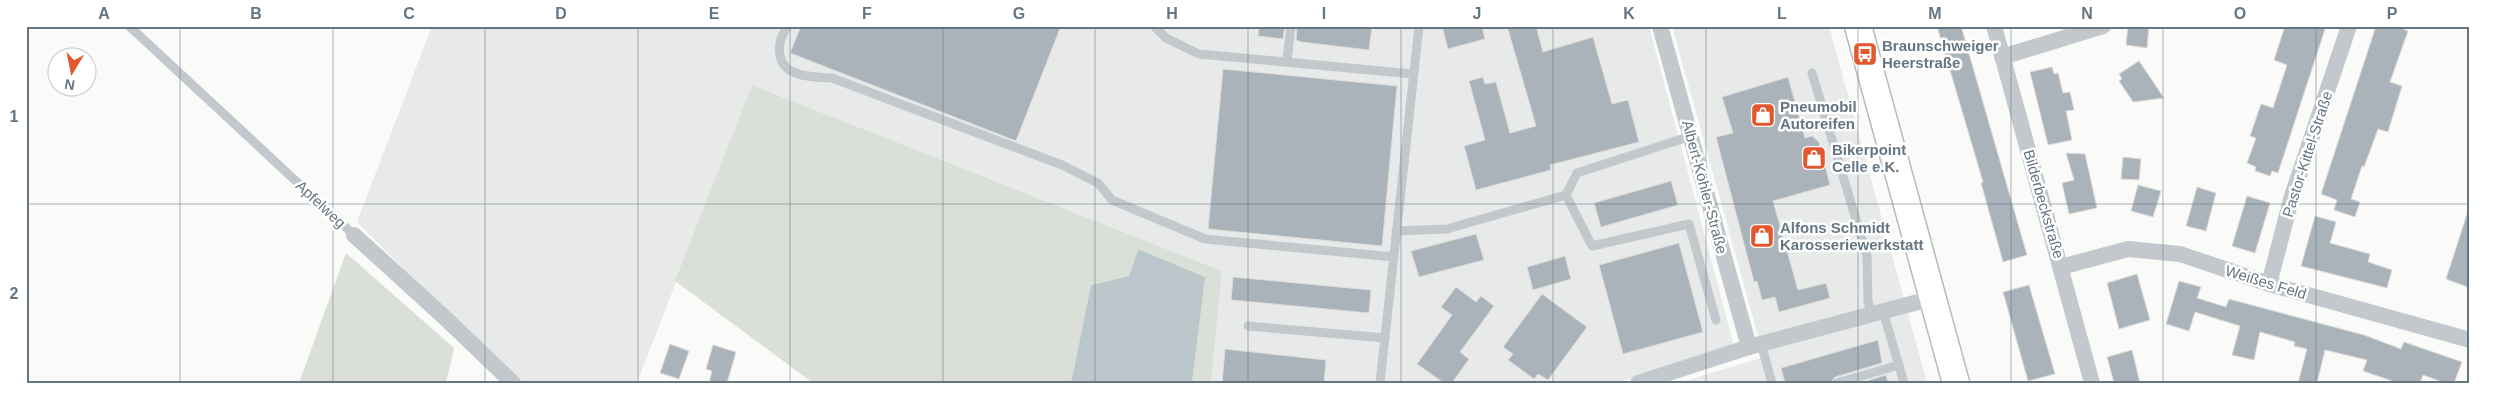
<svg xmlns="http://www.w3.org/2000/svg" width="2496" height="409" font-family="Helvetica,sans-serif">
<style>
.built{fill:#e8e9e9}
.green{fill:#dadfd7}
.water{fill:#bbc7cb}
.building{fill:#aab3b9;stroke:#dcdcda}
.lines{fill:none;stroke-linecap:round;stroke-linejoin:round}
.primary-casing{stroke:#b5babe;stroke-width:29}
.lane{stroke:#c3c8cc;stroke-width:9}
.street{stroke:#c3c8cc;stroke-width:16}
.primary{stroke:#fff;stroke-width:26}
.grid{fill:none;stroke:#657683;stroke-width:1;stroke-opacity:0.55}
.labels{text-anchor:middle;dominant-baseline:central;stroke-width:5;stroke-linejoin:round;paint-order:stroke}
.poi-label{font-size:15px;font-weight:bold;fill:#657683;stroke:#fff;text-anchor:start}
.street-label{font-size:15px;fill:#657683;stroke:#fff}
.neatline{fill:none;stroke:#657683;stroke-width:2}
.grid-label{font-size:16px;text-anchor:middle;font-weight:bold;fill:#657683}
</style>
<rect width="100%" height="100%" fill="#fafaf8"/>
<!-- built -->
<g class="built">
<polygon points="432,26 1649,26 1734,346 1616,383 1211,383 1222,271 752,85 637,383 517,383 357,222"/>
<polygon points="1672,26 1829,26 1927,383 1678,383 1764,357"/>
</g>
<!-- green -->
<g class="green">
<polygon points="752,85 1222,271 1211,383 1192,383 1204,277 1138,249 1129,276 1091,285 1071,383 813,383 675,281"/>
<polygon points="346,253 454,348 446,383 299,383"/>
</g>
<!-- water -->
<polygon class="water" points="1138,249 1205,277 1192,383 1071,383 1091,285 1129,276"/>
<!-- building -->
<g class="building">
<polygon points="801,26 1061,26 1016,141 790,53"/>
<polygon points="1259,26 1285,26 1283,39 1258,36"/>
<polygon points="1297,26 1372,26 1369,50 1301,42 1296,40"/>
<polygon points="1442,26 1482,26 1485,39 1448,49"/>
<polygon points="1507,26 1536,26 1543,52 1593,37 1612,104 1628,100 1639,142 1550,165 1551,170 1476,190 1464,146 1485,140 1469,81 1483,77 1485,84 1496,82 1510,133 1536,126"/>
<polygon points="1937,26 1961,26 2027,255 2003,262 1981,183 1983,182"/>
<polygon points="2128,26 2149,26 2147,48 2126,45"/>
<polygon points="2285,26 2326,26 2278,173 2272,171 2270,176 2255,171 2256,167 2247,163 2256,138 2250,136 2261,104 2273,108 2287,65 2274,60"/>
<polygon points="2376,26 2396,26 2408,31 2390,82 2402,86 2388,132 2378,129 2364,167 2362,166 2351,199 2360,202 2355,217 2334,210 2337,200 2321,194"/>
<polygon points="2139,61 2164,98 2133,102 2119,81 2122,79 2119,74"/>
<polygon points="2052,67 2054,74 2058,73 2063,93 2070,92 2074,110 2066,111 2072,140 2048,145 2030,72"/>
<polygon points="1223,69 1397,86 1382,246 1208,229"/>
<polygon points="1788,77 1805,138 1812,136 1819,142 1830,185 1773,201 1798,290 1826,283 1830,298 1779,312 1775,297 1762,300 1757,281 1754,282 1716,137 1733,133 1722,97"/>
<polygon points="2066,153 2085,154 2097,208 2069,214 2062,183 2074,180"/>
<polygon points="2123,157 2141,159 2139,180 2121,179"/>
<polygon points="1671,181 1678,205 1601,227 1594,203"/>
<polygon points="2138,185 2161,191 2153,217 2131,211"/>
<polygon points="2197,187 2216,193 2206,231 2186,226"/>
<polygon points="2247,196 2270,203 2255,253 2232,246"/>
<polygon points="2467,214 2470,215 2470,288 2446,279"/>
<polygon points="2315,216 2336,222 2330,243 2370,254 2368,262 2392,270 2387,288 2301,266"/>
<polygon points="1476,234 1484,260 1419,277 1411,251"/>
<polygon points="1679,243 1703,332 1623,354 1599,265"/>
<polygon points="1565,256 1571,279 1533,290 1527,267"/>
<polygon points="2137,274 2150,320 2119,329 2107,283"/>
<polygon points="1233,277 1371,290 1369,313 1231,300"/>
<polygon points="2179,281 2201,287 2197,298 2226,307 2229,299 2364,335 2401,349 2404,342 2462,362 2454,383 2445,383 2423,375 2420,383 2398,383 2363,371 2367,360 2325,350 2317,383 2298,383 2307,349 2294,346 2295,342 2260,332 2254,360 2232,355 2240,326 2195,312 2189,331 2166,324"/>
<polygon points="2029,285 2055,374 2028,381 2003,292"/>
<polygon points="1456,287 1476,302 1481,296 1494,306 1460,352 1469,359 1452,383 1444,383 1417,364 1452,315 1441,307"/>
<polygon points="1542,294 1587,327 1548,380 1538,374 1534,379 1508,360 1513,354 1503,347"/>
<polygon points="1878,340 1882,363 1835,377 1831,383 1785,383 1781,368"/>
<polygon points="670,344 689,351 679,379 660,373"/>
<polygon points="713,345 736,352 727,383 709,383 712,371 706,369"/>
<polygon points="1225,349 1326,360 1324,383 1222,383"/>
<polygon points="2132,350 2140,383 2114,383 2107,357"/>
<polygon points="1886,375 1888,383 1860,383"/>
</g>
<g class="lines">
<defs>
<polyline id="primary" points="1858,26 1956,383"/>
</defs>
<!-- primary casing -->
<use href="#primary" class="primary-casing"/>
<!-- lane -->
<g class="lane">
<polyline points="129,26 354,235"/>
<path d="M 788,26 C 781,35 778,44 780,55 C 783,78 815,77 832,78 L 1062,165 L 1098,183 L 1112,200 L 1205,239 L 1394,257"/>
<polyline points="1154,26 1166,38 1199,54 1413,74"/>
<polyline points="1287,61 1291,26"/>
<polyline points="1812,73 1867,256 1868,301 1871,314"/>
<polyline points="1566,195 1577,173 1691,136"/>
<polyline points="1396,231 1447,229 1566,195 1592,246 1689,224 1716,320"/>
<polyline points="1883,311 1904,383"/>
<polyline points="1248,326 1385,338"/>
<polyline points="1761,344 1772,383"/>
<polyline points="1380,383 1419,26"/>
<polyline points="1837,383 1899,365"/>
</g>
<!-- street -->
<g class="street">
<polyline points="1660,26 1749,347"/>
<polyline points="1994,26 2092,383"/>
<polyline points="2002,57 2103,26"/>
<polyline points="354,235 443,316 513,383"/>
<polyline points="2061,267 2128,249 2180,254 2269,284 2470,340"/>
<polyline points="2269,284 2292,196 2349,26"/>
<polyline points="1638,383 1749,347 1933,298"/>
</g>
<!-- primary -->
<use href="#primary" class="primary"/>
</g>
<!-- grid -->
<path class="grid" d="M 180,26 L 180,383M 333,26 L 333,383M 485,26 L 485,383M 638,26 L 638,383M 790,26 L 790,383M 943,26 L 943,383M 1095,26 L 1095,383M 1248,26 L 1248,383M 1401,26 L 1401,383M 1553,26 L 1553,383M 1706,26 L 1706,383M 1858,26 L 1858,383M 2011,26 L 2011,383M 2163,26 L 2163,383M 2316,26 L 2316,383M 26,204 L 2470,204"/>
<!-- icons -->
<defs>
<symbol id="bus-square" viewBox="-11 -11 22 22"><rect x="-9" y="-9" width="18" height="18" rx="4" fill="#e4572e" stroke="#fff"/><path d="M-5-6H5V4H4V6H2V4H-2V6H-4V4H-5ZM-3.5-4V0h7V-4ZM-3.5 1.2v1.5H-2V1.2ZM2 1.2v1.5H3.5V1.2Z" fill="#fff"/></symbol>
<symbol id="shop-square" viewBox="-11 -11 22 22"><rect x="-9" y="-9" width="18" height="18" rx="4" fill="#e4572e" stroke="#fff"/><path d="M-5-2.5h2.3a2.7 3.5 0 0 1 5.4 0H5L5.5 6h-11ZM-1.5-2.5h3a1.5 2.3 0 0 0-3 0Z" fill="#fff"/></symbol>
</defs>
<g fill-rule="evenodd">
<use href="#bus-square" x="1851" y="40" width="28" height="28"/>
<use href="#shop-square" x="1749" y="101" width="28" height="28"/>
<use href="#shop-square" x="1800" y="144" width="28" height="28"/>
<use href="#shop-square" x="1748" y="222" width="28" height="28"/>
</g>
<g class="labels">
<!-- poi labels -->
<g class="poi-label">
<text x="1882" y="45">Braunschweiger<tspan x="1882" dy="17">Heerstraße</tspan></text>
<text x="1780" y="106">Pneumobil<tspan x="1780" dy="17">Autoreifen</tspan></text>
<text x="1832" y="149">Bikerpoint<tspan x="1832" dy="17">Celle e.K.</tspan></text>
<text x="1780" y="227">Alfons Schmidt<tspan x="1780" dy="17">Karosseriewerkstatt</tspan></text>
</g>
<!-- street labels -->
<g class="street-label">
<text transform="translate(2307 154) rotate(-72)">Pastor-Kittel-Straße</text>
<text transform="translate(1705 187) rotate(75)">Albert-Köhler-Straße</text>
<text transform="translate(321 204) rotate(43)">Apfelweg</text>
<text transform="translate(2044 204) rotate(74)">Bilderbeckstraße</text>
<text transform="translate(2266 282) rotate(17)">Weißes Feld</text>
</g>
</g>
<!-- border -->
<rect width="2496" height="409" fill="none" stroke="#ffffff" stroke-width="55"/>
<!-- north arrow -->
<g transform="translate(72 72) rotate(190)"><circle r="24" fill="#ffffff" stroke="#c1c8cd"/>
<path d="M0-4L9 19L0 12L-9 19Z" fill="#e4572e"/>
<text y="-8" font-size="14" font-weight="bold" text-anchor="middle" fill="#657683">N</text>
</g>
<rect x="28" y="28" width="2440" height="354" class="neatline"/>
<g class="grid-label">
<text x="104" y="19">A</text>
<text x="256" y="19">B</text>
<text x="409" y="19">C</text>
<text x="561" y="19">D</text>
<text x="714" y="19">E</text>
<text x="867" y="19">F</text>
<text x="1019" y="19">G</text>
<text x="1172" y="19">H</text>
<text x="1324" y="19">I</text>
<text x="1477" y="19">J</text>
<text x="1629" y="19">K</text>
<text x="1782" y="19">L</text>
<text x="1935" y="19">M</text>
<text x="2087" y="19">N</text>
<text x="2240" y="19">O</text>
<text x="2392" y="19">P</text>
<text x="14" y="122">1</text>
<text x="14" y="299">2</text>
</g>
</svg>
